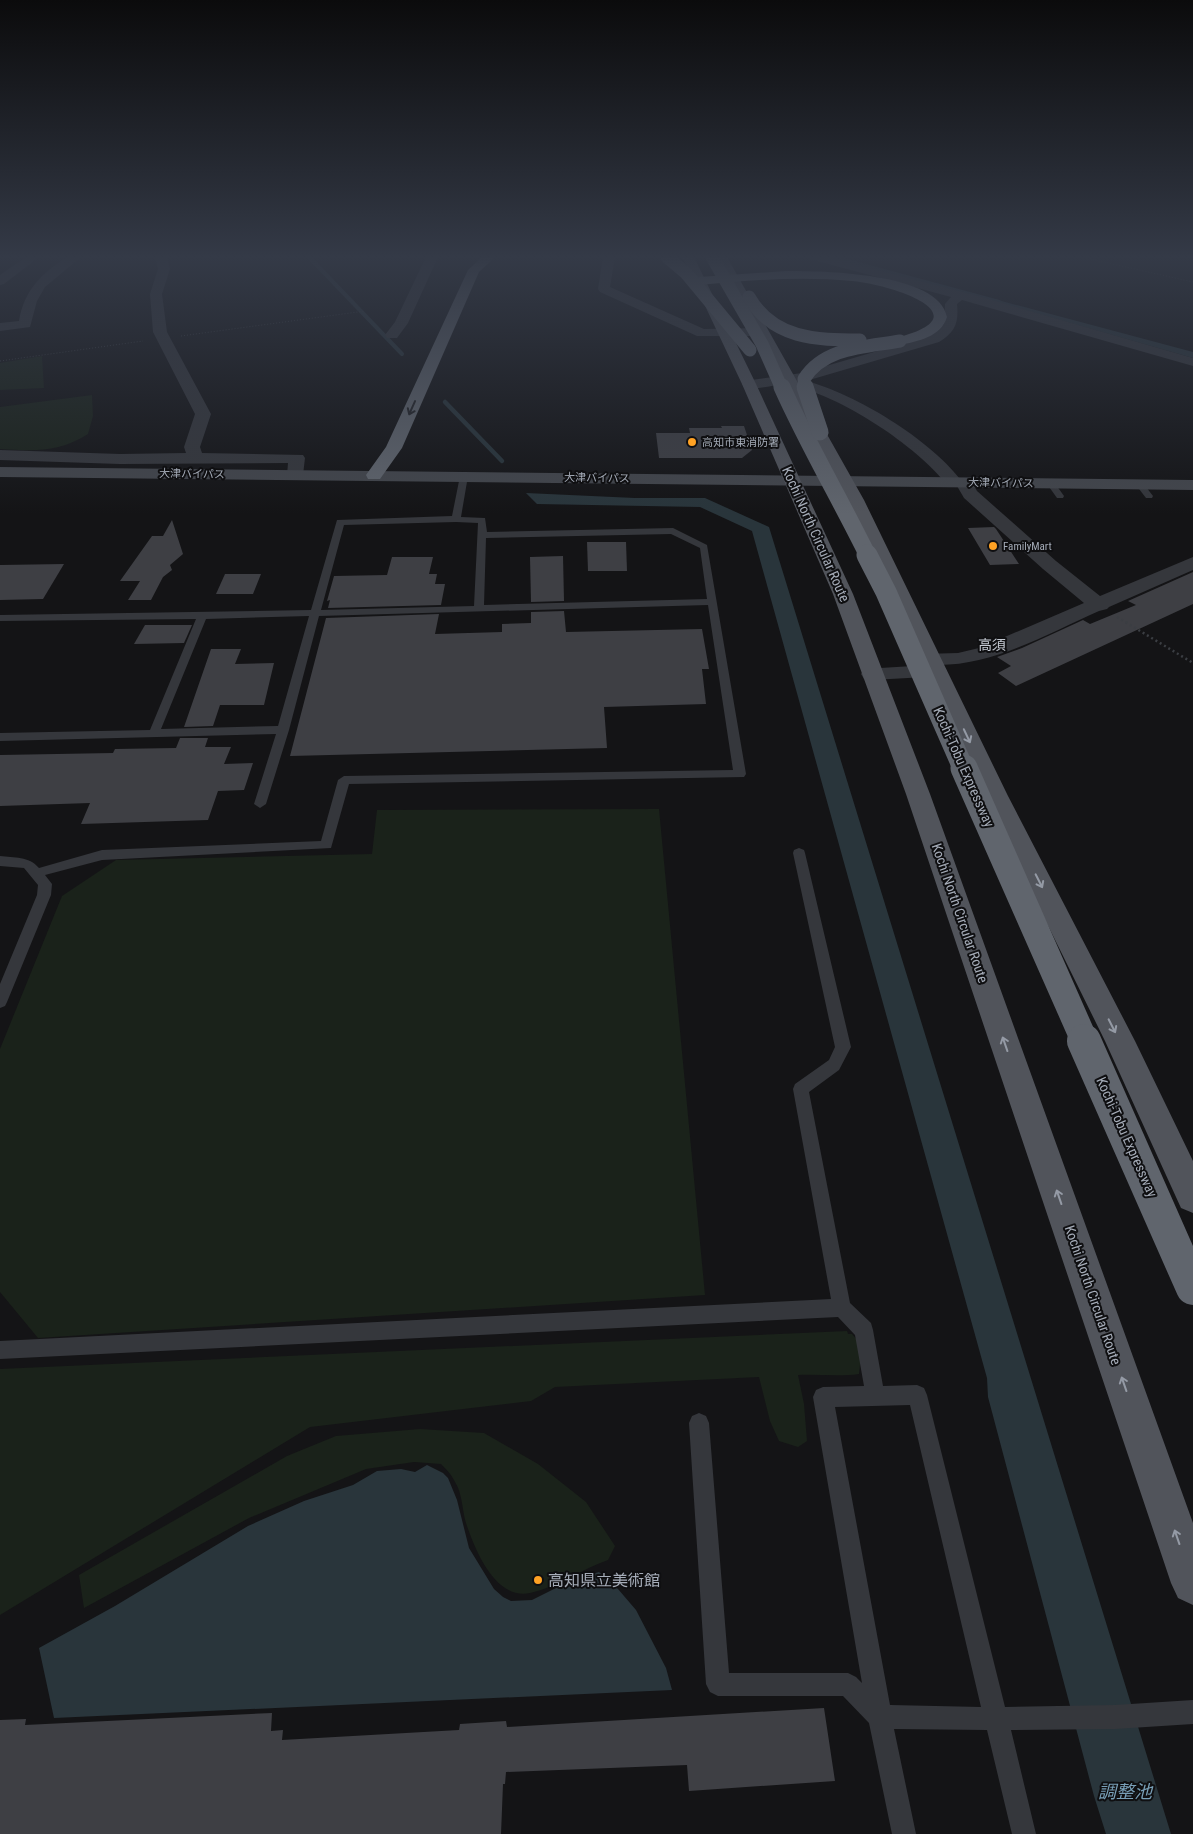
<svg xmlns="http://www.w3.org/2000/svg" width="1193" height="1834" font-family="'Roboto Condensed','Noto Sans JP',sans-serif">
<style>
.green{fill:#1a221a}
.water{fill:#29353b}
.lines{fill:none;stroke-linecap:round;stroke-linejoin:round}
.stream-far1{stroke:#29353b;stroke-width:4}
.stream{stroke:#29353b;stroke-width:4.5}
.building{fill:#3e3f44}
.path-far1{stroke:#3b3e43;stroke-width:1;stroke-dasharray:1 2;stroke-linecap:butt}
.path{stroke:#3b3e43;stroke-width:2.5;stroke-dasharray:2 3;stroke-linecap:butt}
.service{fill:#35373c;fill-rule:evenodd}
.minor{fill:#35373c;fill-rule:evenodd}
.secondary{fill:#43464c;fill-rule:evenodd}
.primary{fill:#51545b;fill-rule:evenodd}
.motorway{fill:#60656d;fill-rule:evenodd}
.motorway-bridge-far4{stroke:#60656d;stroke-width:13}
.motorway-bridge-far3{stroke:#60656d;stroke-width:17}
.motorway-bridge-far2{stroke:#60656d;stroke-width:21}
.motorway-bridge-far1{stroke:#60656d;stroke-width:27}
.motorway-bridge{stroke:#60656d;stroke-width:34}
.oneway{stroke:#232428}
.oneway2{stroke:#949aa5}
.poi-dot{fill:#ffa224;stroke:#0f0f11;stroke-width:2}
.labels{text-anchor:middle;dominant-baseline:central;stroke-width:4;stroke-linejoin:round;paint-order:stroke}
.far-poi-label{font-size:11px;fill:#a5acb8;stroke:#0f0f11;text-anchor:start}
.far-street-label{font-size:11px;fill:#a5acb8;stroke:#0f0f11}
.street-label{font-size:14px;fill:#a5acb8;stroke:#0f0f11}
.far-quarter-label{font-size:14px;fill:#c6cbd4;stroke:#0f0f11}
.near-poi-label{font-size:16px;fill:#a5acb8;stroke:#0f0f11;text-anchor:start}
.near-water-label{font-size:18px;font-style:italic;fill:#789fb7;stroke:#0f0f11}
</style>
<rect width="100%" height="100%" fill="#141416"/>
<!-- green -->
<g class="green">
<polygon points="42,356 44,388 0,390 0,363"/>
<path d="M 92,395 L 93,416 L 88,434 C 58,453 34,451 0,449 L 0,407 Z"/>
<polygon points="659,809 705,1295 38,1338 0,1292 0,1049 62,896 116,860 372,854 377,810"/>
<path d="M 847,1331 L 848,1334 L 852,1334 L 862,1346 L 859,1374 C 839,1377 818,1374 798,1375 L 804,1404 L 807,1441 L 798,1447 L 779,1441 L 770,1421 L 759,1377 L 555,1387 L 531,1401 L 310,1427 L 0,1615 L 0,1369 Z"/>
<path d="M 420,1429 L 484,1433 L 538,1464 L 586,1502 L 615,1546 L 608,1560 C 582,1569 558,1587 530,1593 C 496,1600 476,1552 467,1526 C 462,1513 463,1494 455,1482 C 452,1475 446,1469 441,1464 L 414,1462 L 366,1469 L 249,1518 L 84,1608 L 79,1575 L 287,1456 L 336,1436 Z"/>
</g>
<!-- water -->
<g class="water">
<polygon points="986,299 994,299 1193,352 1193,358"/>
<polygon points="526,493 635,498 705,498 769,527 1171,1834 1106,1834 1094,1796 988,1397 987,1378 752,531 700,507 537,504"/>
<polygon points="427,1465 443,1473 448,1478 457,1500 469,1548 494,1589 503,1597 511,1601 532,1600 572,1580 599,1572 618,1589 636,1610 666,1668 672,1690 54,1718 39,1648 115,1606 248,1526 304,1501 353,1485 377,1471 401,1469 415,1472"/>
</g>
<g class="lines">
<!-- stream-far1 -->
<g class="stream-far1">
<polyline points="309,257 402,354"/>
<polyline points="832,257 999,302"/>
</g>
<!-- stream -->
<polyline class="stream" points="445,402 502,461"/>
</g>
<!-- building -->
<g class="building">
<polygon points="721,426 744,426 752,450 742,458 659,458 656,433 690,433 689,428 722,428"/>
<polygon points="172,520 183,554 170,565 172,570 163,577 151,600 128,600 140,581 120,581 152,536 163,536"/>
<polygon points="994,527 996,529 1019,564 990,565 968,528"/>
<polygon points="587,542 626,542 627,571 588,571"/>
<polygon points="563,556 564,601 531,602 530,557"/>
<polygon points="392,557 433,557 429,574 437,574 435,584 445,584 441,605 328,608 330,600 327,601 334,576 387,575"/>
<polygon points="64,564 43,599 0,600 0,565"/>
<polygon points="1193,572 1193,604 1016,686 998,673 1011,666 997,657 1022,648 1083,620 1090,624 1136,605 1128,601"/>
<polygon points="225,574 261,574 253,594 216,594"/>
<polygon points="564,611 566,632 702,629 709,669 702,669 706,704 604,707 607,748 290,756 326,618 439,614 435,634 502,632 502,624 531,623 531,612"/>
<polygon points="145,625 192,625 184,643 134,644"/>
<polygon points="211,649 241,649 235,664 274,663 264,705 220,705 213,726 184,727"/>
<polygon points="180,738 208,738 205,747 231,747 224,764 253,763 244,790 218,791 208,820 81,824 90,803 0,806 0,755 113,753 115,749 176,748"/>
<polygon points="824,1708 835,1781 689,1791 687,1765 506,1772 505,1784 503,1784 501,1834 0,1834 0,1720 26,1719 25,1725 272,1713 271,1731 283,1730 282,1740 459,1730 460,1724 506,1721 507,1727"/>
</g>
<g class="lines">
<!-- path-far1 -->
<g class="path-far1">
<polyline points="1081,257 1193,282"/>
<polyline points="899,263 906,257"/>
<polyline points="181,336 365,311"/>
<polyline points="0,361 143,341"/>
</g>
<!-- path -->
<polyline class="path" points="1117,617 1193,663"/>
<!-- service -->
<g class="service">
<path d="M 464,473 L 468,476 L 461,517 L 485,518 L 487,532 L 673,528 L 707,545 L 746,774 L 744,777 L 349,784 L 331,848 L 102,860 L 45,875 L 52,884 L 51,895 L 7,1002 L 5,1006 L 0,1008 L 0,984 L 37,895 L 38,885 L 24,868 L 0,866 L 0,856 C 14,858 29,856 39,868 L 102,850 L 321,841 L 338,780 L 344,776 L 733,770 L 708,605 L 319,616 L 289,730 L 266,804 L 260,808 L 254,804 L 276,734 L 0,741 L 0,733 L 150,730 L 196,619 L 0,621 L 0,615 L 311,610 L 337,520 L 452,516 L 460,476 ZM 456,522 L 478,523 L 474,606 L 321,610 L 344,525 ZM 671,534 L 700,548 L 707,599 L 484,605 L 486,538 ZM 309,616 L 278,726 L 161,729 L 206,619 Z"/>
<polygon points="1048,482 1054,482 1064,496 1063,498 1057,498 1047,484"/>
<polygon points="1137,483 1143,483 1153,496 1152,498 1146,498 1136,485"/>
<path d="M 799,848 L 804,850 L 805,853 L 851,1047 L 839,1070 L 809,1092 L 850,1303 L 871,1323 L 873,1330 L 883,1386 L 917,1385 L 924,1388 L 927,1395 L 1005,1707 L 1115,1705 L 1193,1700 L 1193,1724 L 1115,1729 L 1011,1730 L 1036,1834 L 1012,1834 L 987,1730 L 894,1729 L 916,1834 L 892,1834 L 869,1723 L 843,1696 L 718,1696 L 710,1692 L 706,1684 L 689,1423 L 692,1416 L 699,1413 L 706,1416 L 709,1423 L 729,1673 L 848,1673 L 856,1677 L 862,1683 L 813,1397 L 816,1390 L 823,1387 L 864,1386 L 855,1335 L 838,1317 L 0,1359 L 0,1341 L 831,1299 L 793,1089 L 795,1084 L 829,1060 L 835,1047 L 793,853 L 794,850 ZM 910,1405 L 981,1707 L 890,1705 L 835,1407 Z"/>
</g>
<!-- minor -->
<g class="minor">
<polygon points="26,257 39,257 4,284 0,285 0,275"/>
<path d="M 67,257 L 81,257 L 45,287 L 37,301 L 30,327 L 0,331 L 0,323 L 19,321 C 24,290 42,273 67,257 Z"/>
<polygon points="155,257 167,257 170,269 162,294 167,332 211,414 200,447 202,453 303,455 305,458 303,475 301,479 289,479 287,475 288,463 120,464 0,460 0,450 120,454 186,453 184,447 195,414 153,332 150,294 158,269"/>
<polygon points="426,257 438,257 408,323 397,338 387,338 385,335 395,322"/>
<polygon points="603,257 615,257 610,287 704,329 761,328 768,332 761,336 697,336 600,292 598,289"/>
<path d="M 808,257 L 827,257 L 978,296 L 1193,358 L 1193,366 L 962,300 L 957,304 C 959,323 955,332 939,342 L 806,381 C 856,394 929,439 960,479 L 970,479 L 977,491 L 1056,561 L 1100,596 L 1193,557 L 1193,570 L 1109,607 L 1107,609 L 1099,611 C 1049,633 995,665 939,665 L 944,666 L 947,671 L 944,676 L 872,680 L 864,679 L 861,674 L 864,669 L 929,665 L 923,664 L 920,659 L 923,654 L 958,653 L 979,648 L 1084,603 L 1043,569 L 964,498 L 957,486 L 948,486 C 916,445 840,395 789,385 C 775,383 759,391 744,387 L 742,384 L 744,381 L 802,373 L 929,336 L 944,324 L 945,304 L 951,297 L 810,259 Z"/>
</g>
<!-- secondary -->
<polygon class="secondary" points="0,467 1193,480 1193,490 0,477"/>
<!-- primary -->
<g class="primary">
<polygon points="682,257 694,257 756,384 853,594 930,794 1193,1523 1193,1605 1178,1598 1171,1583 906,794 833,594 742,384"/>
<polygon points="715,257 727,257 864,500 1008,796 1135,1041 1193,1161 1193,1213 1181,1208 1105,1041 984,796 846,500"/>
</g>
<!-- motorway -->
<g class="motorway">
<polygon points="482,257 495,257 479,272 402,448 380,479 368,479 366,475 386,447 468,270"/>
<path d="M 786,271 C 821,271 939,272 947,317 C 941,337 918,341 900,345 L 893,341 L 895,338 C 988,315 889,284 852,281 C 801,276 750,280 699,285 L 693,281 L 699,277 Z"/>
</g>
<!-- motorway-bridge-far4 -->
<g class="motorway-bridge-far4">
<polyline points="667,257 686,273 750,350"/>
<polyline points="712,257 762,344 782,389"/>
<path d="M 749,297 C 773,339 816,340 860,340"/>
<path d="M 805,389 L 804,379 C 824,347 866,347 900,341"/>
</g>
<!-- motorway-bridge-far3 -->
<g class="motorway-bridge-far3">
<path d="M 782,387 C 808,445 840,499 868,556"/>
<polyline points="805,387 820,432"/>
</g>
<!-- motorway-bridge-far2 -->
<polyline class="motorway-bridge-far2" points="867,555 886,592 964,770"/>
<!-- motorway-bridge-far1 -->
<polyline class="motorway-bridge-far1" points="964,768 1085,1042"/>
<!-- motorway-bridge -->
<polyline class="motorway-bridge" points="1084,1041 1193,1288"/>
</g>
<!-- one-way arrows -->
<defs><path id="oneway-shaft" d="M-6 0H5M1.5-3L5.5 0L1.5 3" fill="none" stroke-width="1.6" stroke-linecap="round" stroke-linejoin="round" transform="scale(1.25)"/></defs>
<use class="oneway" href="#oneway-shaft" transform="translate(412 408) rotate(114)"/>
<g class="oneway2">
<use href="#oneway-shaft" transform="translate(967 736) rotate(65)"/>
<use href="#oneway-shaft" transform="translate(1039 881) rotate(63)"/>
<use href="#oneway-shaft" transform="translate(1112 1026) rotate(63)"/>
<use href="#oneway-shaft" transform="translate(1005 1044) rotate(-109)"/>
<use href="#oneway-shaft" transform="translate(1059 1197) rotate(-109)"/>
<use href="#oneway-shaft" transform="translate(1124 1384) rotate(-109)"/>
<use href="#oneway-shaft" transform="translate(1177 1537) rotate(-109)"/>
</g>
<!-- sky -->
<linearGradient id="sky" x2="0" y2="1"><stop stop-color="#0b0b0c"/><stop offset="0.5" stop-color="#343a47"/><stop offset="1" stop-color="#343a47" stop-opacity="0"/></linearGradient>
<rect width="1193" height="514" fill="url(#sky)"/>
<!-- markers -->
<g class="poi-dot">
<circle cx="692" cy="442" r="5"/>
<circle cx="993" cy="546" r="5"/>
<circle cx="538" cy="1580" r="5"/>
</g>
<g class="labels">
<!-- far-poi labels -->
<g class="far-poi-label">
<text x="702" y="442">高知市東消防署</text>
<text x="1003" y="546">FamilyMart</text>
</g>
<!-- far-street labels -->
<g class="far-street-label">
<text transform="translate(192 474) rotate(1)">大津バイパス</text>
<text transform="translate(597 478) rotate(1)">大津バイパス</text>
<text transform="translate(1001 483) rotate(1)">大津バイパス</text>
</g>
<!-- street labels -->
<g class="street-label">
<text transform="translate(816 534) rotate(66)">Kochi North Circular Route</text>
<text transform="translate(964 767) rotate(66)">Kochi-Tobu Expressway</text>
<text transform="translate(960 913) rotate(71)">Kochi North Circular Route</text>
<text transform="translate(1127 1137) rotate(66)">Kochi-Tobu Expressway</text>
<text transform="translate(1093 1295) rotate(71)">Kochi North Circular Route</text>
</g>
<!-- far-quarter labels -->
<g class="far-quarter-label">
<text x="992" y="645">高須</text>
</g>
<!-- near-poi labels -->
<g class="near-poi-label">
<text x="548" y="1580">高知県立美術館</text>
</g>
<!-- near-water labels -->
<g class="near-water-label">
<text x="1125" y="1791">調整池</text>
</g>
</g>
</svg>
